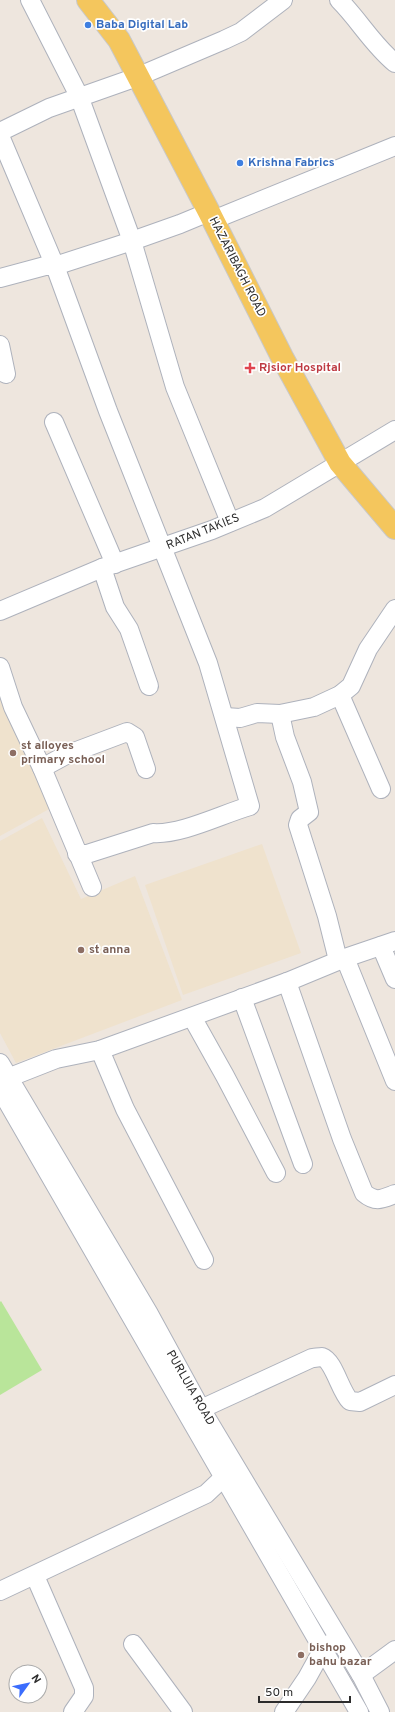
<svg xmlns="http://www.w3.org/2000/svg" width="395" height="1712" font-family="Overpass,sans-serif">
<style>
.education{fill:#efe2cd}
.green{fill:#b9e59a}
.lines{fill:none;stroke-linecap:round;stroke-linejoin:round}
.minor-casing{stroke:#aeb2bc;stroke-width:20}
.major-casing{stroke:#c8c8c8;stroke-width:24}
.minor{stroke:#fff;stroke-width:18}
.major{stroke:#f4c65d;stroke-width:22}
.shop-dot{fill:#3f7fe0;stroke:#fff;stroke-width:1.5}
.health-dot{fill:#e0444e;stroke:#fff;stroke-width:1.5}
.education-dot{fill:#8d6e63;stroke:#fff;stroke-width:1.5}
.labels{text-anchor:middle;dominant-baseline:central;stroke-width:3.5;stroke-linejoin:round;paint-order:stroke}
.shop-label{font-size:12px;font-weight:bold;fill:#366cbe;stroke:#fff;text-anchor:start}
.street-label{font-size:12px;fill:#2c2c2c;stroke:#fff}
.health-label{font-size:12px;font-weight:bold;fill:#be3a42;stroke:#fff;text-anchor:start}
.education-label{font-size:12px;font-weight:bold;fill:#785e54;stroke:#fff;text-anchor:start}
</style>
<rect width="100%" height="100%" fill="#eee6de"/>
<!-- education -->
<g class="education">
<polygon points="0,698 51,808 0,836"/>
<polygon points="42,818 81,899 135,876 182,1000 16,1063 0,1033 0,841"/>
<polygon points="262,844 301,953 183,995 145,885"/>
</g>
<!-- green -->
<polygon class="green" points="1,1301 42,1370 0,1395 0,1302"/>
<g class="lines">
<defs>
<g id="minor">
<polyline points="30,0 79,96 132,241 175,387 230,522"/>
<path d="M 339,0 C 359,20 373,45 395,63"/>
<polyline points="0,132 49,108 137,77 224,40 241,32 283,0"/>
<path d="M 0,136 L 55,266 L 108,411 L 208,663 L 250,806 C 222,814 181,835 153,833 L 87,854 L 77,854"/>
<polyline points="213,220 395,146"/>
<polyline points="0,278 45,266 55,266 132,241 180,224 209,212"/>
<polyline points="0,345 6,374"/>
<polyline points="54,422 115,564"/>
<polyline points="102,568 115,607 129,629 149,686"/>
<polyline points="0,611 102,568 212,530 265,508 395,430"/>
<polyline points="0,667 13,707 42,768 92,887"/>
<polyline points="340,695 381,789"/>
<polyline points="280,714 285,737 302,782 309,812 300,819 298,825 327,916 338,960"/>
<polyline points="225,717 240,718 257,713 280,714 314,707 340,695 351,686 368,649 395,609"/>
<polyline points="42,768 66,755 127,732 135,737 146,769"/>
<polyline points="381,946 395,979"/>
<polyline points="345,958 395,1081"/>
<path d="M 287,982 L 342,1139 L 364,1193 C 376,1203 382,1199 395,1194"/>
<polyline points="242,998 303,1164"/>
<polyline points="192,1017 225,1076 276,1173"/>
<polyline points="100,1050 125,1109 204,1260"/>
<polyline points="0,1063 148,1312 201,1409 361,1675 380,1712"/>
<polyline points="0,1081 56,1059 100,1050 287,982 345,958 395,941"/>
<polyline points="0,1089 359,1712"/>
<path d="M 201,1409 L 312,1358 C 315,1358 319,1357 322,1357 C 334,1361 340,1391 350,1401 L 360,1402 L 395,1385"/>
<polyline points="35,1576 84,1688 84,1696 73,1712"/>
<polyline points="0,1591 206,1494 224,1477 233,1471"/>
<polyline points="133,1644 183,1712"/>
<polyline points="361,1675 395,1650"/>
<polyline points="284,1712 307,1678 323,1649 331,1643"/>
</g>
<polyline id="major" points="88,0 119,40 209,212 282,357 340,463 395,528"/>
</defs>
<!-- minor casing -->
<use href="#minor" class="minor-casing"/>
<!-- major casing -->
<use href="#major" class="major-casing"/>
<!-- minor -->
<use href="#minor" class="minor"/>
<!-- major -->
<use href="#major" class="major"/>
</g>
<!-- markers -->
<g class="shop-dot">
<circle cx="88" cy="25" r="4"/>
<circle cx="240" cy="163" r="4"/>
</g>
<path class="health-dot" d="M248 362h4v4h4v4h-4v4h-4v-4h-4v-4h4z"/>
<g class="education-dot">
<circle cx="13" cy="753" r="4"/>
<circle cx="81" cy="950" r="4"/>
<circle cx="301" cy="1655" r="4"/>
</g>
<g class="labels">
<!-- shop labels -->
<g class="shop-label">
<text x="96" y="25">Baba Digital Lab</text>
<text x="248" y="163">Krishna Fabrics</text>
</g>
<!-- street labels -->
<g class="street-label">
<text transform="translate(237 267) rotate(63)">HAZARIBAGH ROAD</text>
<text transform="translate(203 532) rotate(-22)">RATAN TAKIES</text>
<text transform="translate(190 1388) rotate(60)">PURLUIA ROAD</text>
</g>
<!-- health labels -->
<g class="health-label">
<text x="259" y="368">Rjsior Hospital</text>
</g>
<!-- education labels -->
<g class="education-label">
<text x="21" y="746">st alloyes<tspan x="21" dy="14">primary school</tspan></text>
<text x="89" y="950">st anna</text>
<text x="309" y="1648">bishop<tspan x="309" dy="14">bahu bazar</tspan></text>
</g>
</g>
<!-- north arrow -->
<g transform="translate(28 1684) rotate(57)"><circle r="19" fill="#ffffff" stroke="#ababab"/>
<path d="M0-3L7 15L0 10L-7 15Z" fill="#3b6dfd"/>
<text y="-6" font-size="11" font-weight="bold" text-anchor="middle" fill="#2c2c2c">N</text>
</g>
<!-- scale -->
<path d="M259 1696v6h91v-6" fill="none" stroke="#2c2c2c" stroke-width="2"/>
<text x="265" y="1696" font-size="12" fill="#2c2c2c" stroke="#ffffff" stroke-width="3" paint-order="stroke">50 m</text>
</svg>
